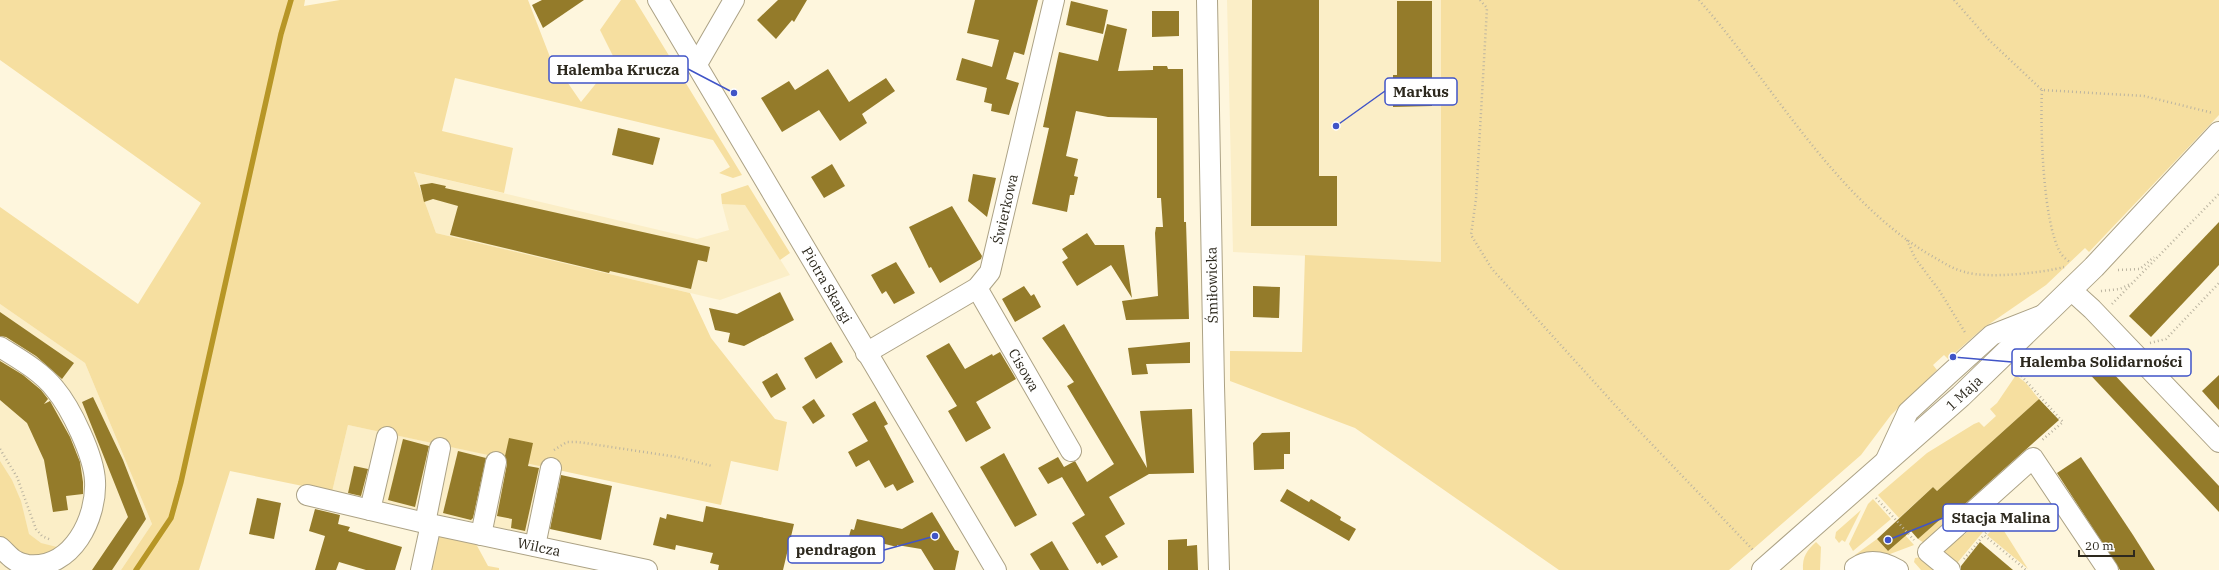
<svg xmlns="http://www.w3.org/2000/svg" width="2219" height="570" font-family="'IBM Plex Serif',serif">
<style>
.built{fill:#fbeec7}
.green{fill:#f6dfa0}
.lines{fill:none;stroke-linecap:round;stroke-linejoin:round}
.stream{stroke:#b79626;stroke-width:5.5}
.building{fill:#947b2a}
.minor-casing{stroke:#aca285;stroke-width:22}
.major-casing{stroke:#aca285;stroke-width:24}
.path{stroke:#bbb4a0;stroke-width:2.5;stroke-dasharray:1 3;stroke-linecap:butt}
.minor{stroke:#fff;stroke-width:20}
.major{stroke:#fff;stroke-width:22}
.labels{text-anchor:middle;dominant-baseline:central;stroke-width:3;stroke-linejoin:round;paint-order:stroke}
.street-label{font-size:14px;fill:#2d291e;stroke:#fff}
.leader{fill:none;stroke:#4054c7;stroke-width:1.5}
.callout-dot{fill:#4054c7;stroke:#fff;stroke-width:1.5}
.callout{fill:#fff;stroke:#4054c7;stroke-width:1.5}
.callout-label{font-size:15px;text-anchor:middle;font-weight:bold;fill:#2d291e}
</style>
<rect width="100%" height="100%" fill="#fef6dd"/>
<!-- built -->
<g class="built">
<polygon points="1227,0 1441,0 1441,263 1233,252"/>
<polygon points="414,172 697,239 729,230 722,204 745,204 790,275 720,300 436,233"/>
<polygon points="0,304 85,363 152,524 121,570 0,570"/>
<polygon points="348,425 561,470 547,538 332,492"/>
</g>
<!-- green -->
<g class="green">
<polygon points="0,0 305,0 304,6 340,0 528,0 550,57 581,102 615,60 600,30 621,0 635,0 742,175 733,178 719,173 730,167 713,140 455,78 442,131 513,148 504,193 414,172 436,233 690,293 711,338 775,419 787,422 778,471 731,461 721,505 348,425 332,492 230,471 199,570 121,570 152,524 85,363 0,304 0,207 138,304 201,203 0,60"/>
<polygon points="1441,0 2219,0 2219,115 2089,252 2085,248 2046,285 1982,329 1948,359 1944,355 1933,365 1937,370 1891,415 1861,455 1729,570 1559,570 1355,428 1230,381 1230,351 1302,352 1305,255 1441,262"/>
<polygon points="748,185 790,253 780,260 745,205 722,204 721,194"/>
<polygon points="2016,375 2026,383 2039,399 1937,491 1933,487 1899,518 1878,495 1927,453 1974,424 1979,422 1984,427 1996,416 1990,409 1997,403"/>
<polygon points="0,461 12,480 21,501 29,534 41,543 57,547 58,551 27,558 0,538"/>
<polygon points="1873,499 1891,519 1853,551 1849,544 1868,504"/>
<polygon points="1861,510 1845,542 1842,540 1839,543 1835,538 1836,532"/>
<polygon points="1950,510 1954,515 1924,543 1918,539"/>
<polygon points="1980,521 1987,527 1958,562 1957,569 1942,551 1954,534 1964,535"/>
<polygon points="1999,523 2028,569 1987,535"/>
<polygon points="1896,525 1914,545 1882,557 1855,555 1877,539 1888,551 1900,540"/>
<polygon points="437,535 475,542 488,566 499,568 499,570 427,570"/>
<path d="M 1816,542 L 1821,547 L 1820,570 L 1803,570 C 1802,557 1807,550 1816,542 Z"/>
<polygon points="1922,557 1942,570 1921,570 1914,562 1915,558"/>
</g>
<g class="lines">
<!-- stream -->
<polyline class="stream" points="136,570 171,518 181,482 281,34 291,0"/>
</g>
<!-- building -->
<g class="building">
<polygon points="542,0 584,0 543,28 532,5"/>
<polygon points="778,0 807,0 794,22 792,20 776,39 757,20"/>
<polygon points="975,0 1038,0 1024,55 1014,52 1006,79 1019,83 1009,115 991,111 992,104 984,102 987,88 956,80 962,58 992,67 999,40 967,33"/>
<polygon points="1252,0 1319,0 1319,176 1337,176 1337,226 1251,226"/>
<polygon points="1071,1 1108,10 1103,34 1066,25"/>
<polygon points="1397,1 1432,1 1432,106 1393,107 1393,75 1397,75"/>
<polygon points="1152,11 1179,11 1179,36 1152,37"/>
<polygon points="1107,24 1127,29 1118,71 1153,70 1153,66 1167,66 1168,69 1183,69 1184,222 1186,222 1189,319 1126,320 1122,301 1158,296 1155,233 1156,227 1163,227 1161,198 1157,198 1157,118 1108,117 1076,111 1066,156 1078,159 1074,176 1078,177 1074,195 1070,195 1067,212 1032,204 1049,128 1043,127 1059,52 1098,61"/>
<polygon points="828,69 849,102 886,78 895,91 862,114 867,123 840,141 819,110 782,132 761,98 789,81 795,90"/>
<polygon points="618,128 660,138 653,165 612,155"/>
<polygon points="832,164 845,186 824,198 811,177"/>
<polygon points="973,174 996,178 987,217 968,201"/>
<polygon points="432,183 446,186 445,188 710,247 707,262 698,260 691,289 610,271 609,273 450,235 458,206 433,199 424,202 420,185"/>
<polygon points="952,206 982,256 981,259 940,283 931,267 929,268 909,227"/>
<polygon points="2219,222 2219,265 2151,337 2129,316"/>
<polygon points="1087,233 1095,245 1124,245 1132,298 1111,265 1077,286 1062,262 1068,258 1062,249"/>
<polygon points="896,262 915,293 894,304 886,291 882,294 871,275"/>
<polygon points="1024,286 1031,296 1034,294 1041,307 1015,322 1002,299"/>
<polygon points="1253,286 1280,287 1279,318 1253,317"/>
<polygon points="780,292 794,320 744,346 728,342 730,333 715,330 709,308 737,314"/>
<polygon points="0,312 74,363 62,379 36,356 6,337 0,336"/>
<polygon points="1064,324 1147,468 1140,411 1192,409 1194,473 1149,474 1109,497 1125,524 1105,536 1118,557 1102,566 1100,562 1097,564 1072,523 1085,515 1062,477 1048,484 1038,468 1058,457 1064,467 1075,461 1087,482 1114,464 1067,386 1074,382 1042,338"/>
<polygon points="831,342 843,362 816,379 804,358"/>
<polygon points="1190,342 1190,363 1146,364 1148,374 1132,375 1128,348"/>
<polygon points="949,343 965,369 992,354 993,356 1000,352 1016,379 976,402 991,428 966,442 948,411 957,406 926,356"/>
<polygon points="2095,354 2219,486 2219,512 2082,366"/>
<polygon points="0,361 23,375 41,390 48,399 44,404 50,401 70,437 80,462 83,482 83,494 66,496 68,510 53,512 44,460 27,423 0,400"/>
<polygon points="777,373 786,389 771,398 762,382"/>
<polygon points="2219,375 2219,410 2202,391"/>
<polygon points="93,397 123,460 146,519 112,570 92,570 128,517 82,402"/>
<polygon points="814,399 825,416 813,424 802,407"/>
<polygon points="2039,399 2059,420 1956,512 1953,508 1918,539 1911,531 1888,551 1877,539 1933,487 1937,491"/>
<polygon points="875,401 888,424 884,426 914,482 897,491 893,484 885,488 869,460 856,467 848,452 868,441 852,414"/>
<polygon points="1290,432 1290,454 1284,454 1284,469 1254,470 1253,443 1262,433"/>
<polygon points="509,438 533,443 528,466 539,468 525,531 511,528 512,519 497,516 507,464 505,456"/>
<polygon points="403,439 429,446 415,507 388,500"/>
<polygon points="458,451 486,458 473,518 471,520 443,513"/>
<polygon points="1004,453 1037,515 1015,527 980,467"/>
<polygon points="2081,457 2133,535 2155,570 2120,570 2057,473"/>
<polygon points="354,466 368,469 361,496 348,493"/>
<polygon points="561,475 612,486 601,540 550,529"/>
<polygon points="1287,489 1309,502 1311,499 1341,517 1340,520 1356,529 1349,541 1280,501"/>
<polygon points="257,498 281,503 274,539 249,534"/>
<polygon points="706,506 794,524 783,570 718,570 719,565 710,563 713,553 676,545 675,550 653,545 660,517 666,519 667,514 703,522"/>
<polygon points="315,509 340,515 338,524 350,527 348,531 402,547 395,570 366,570 339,562 336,570 315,570 325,536 309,531"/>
<polygon points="932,512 955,550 959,551 955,570 934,570 921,549 897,545 897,547 881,543 878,555 846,547 851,529 854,530 857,519 902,529"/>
<polygon points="1187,539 1187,546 1197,545 1198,570 1168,570 1168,540"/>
<polygon points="1052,541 1069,570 1040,570 1030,554"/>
<polygon points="1980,542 2013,570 1961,570 1961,566"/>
</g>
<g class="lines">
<defs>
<g id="minor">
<polyline points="658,0 996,570"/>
<polyline points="1207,0 1214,386 1219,570"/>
<polyline points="697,64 734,0"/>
<polyline points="977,288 1071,451"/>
<polyline points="2071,290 2092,309 2219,442"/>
<path d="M 0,347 C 19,359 41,371 55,389 C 71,408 94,456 95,481 C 97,517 73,570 27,565 C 24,564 19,563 16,561 C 10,558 5,551 0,547"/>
<polyline points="866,353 977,288 990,272 1054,0"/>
<polyline points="1884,464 1908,412 1949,374 1992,335 2043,315"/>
<polyline points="307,495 425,523 647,570"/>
<polyline points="370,510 387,437"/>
<polyline points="425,523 440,448"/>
<polyline points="481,535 496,462"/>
<polyline points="535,546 551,468"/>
<path d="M 1855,568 C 1869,558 1884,562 1898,570"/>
<polyline points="421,570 431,524"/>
<polyline points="1950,570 1928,552 2033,458 2108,570"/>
</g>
<polyline id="major" points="1763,570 1961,396 2094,267 2219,133"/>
</defs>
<!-- minor casing -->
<use href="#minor" class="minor-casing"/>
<!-- major casing -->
<use href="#major" class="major-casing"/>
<!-- path -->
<g class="path">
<polyline points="1480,0 1487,8 1476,199 1471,235 1492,269 1624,415 1754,551"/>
<path d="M 1699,0 C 1772,83 1834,198 1930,255 C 1941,261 1952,269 1965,272 C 1987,279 2042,273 2064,267"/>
<polyline points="1954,0 1990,41 2042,90 2144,96 2213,113"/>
<path d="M 2042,90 C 2040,127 2043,222 2060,252 C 2062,256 2067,260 2071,263"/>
<polyline points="1907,240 1915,258 1939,290 1966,334"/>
<polyline points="2118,270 2140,269 2154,257"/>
<polyline points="2101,291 2120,289 2130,284"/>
<polyline points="2112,304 2219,194"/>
<polyline points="2150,343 2166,339 2219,283"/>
<polyline points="2016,370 2063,422 2041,441"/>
<polyline points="0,449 17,477 36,529 42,536 51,540"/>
<polyline points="554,450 567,442 578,442 677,457 712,466"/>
<polyline points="1876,498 1914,540"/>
<polyline points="2005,508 2004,514 1984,535 2026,570"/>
<polyline points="1964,559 1984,535"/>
</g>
<!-- minor -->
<use href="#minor" class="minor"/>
<!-- major -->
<use href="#major" class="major"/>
</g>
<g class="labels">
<!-- street labels -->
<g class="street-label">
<text transform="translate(1005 209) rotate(-77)">Świerkowa</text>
<text transform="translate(827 285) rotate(60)">Piotra Skargi</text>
<text transform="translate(1212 285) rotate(-91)">Śmiłowicka</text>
<text transform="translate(1024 370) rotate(60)">Cisowa</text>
<text transform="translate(1964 393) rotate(-43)">1 Maja</text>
<text transform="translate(539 547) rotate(12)">Wilcza</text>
</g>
</g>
<!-- callouts -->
<path class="leader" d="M734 93L688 69M1336 126L1385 91M1953 357L2012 362M1888 540L1943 518M935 536L884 550"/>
<g class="callout-dot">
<circle cx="734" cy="93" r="4"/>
<circle cx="1336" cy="126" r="4"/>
<circle cx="1953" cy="357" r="4"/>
<circle cx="1888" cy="540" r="4"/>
<circle cx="935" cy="536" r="4"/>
</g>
<g class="callout">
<rect x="549" y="56" width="139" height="27" rx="4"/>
<rect x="1385" y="78" width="72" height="27" rx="4"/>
<rect x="2012" y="349" width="179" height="27" rx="4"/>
<rect x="1943" y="504" width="115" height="27" rx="4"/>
<rect x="788" y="536" width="96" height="27" rx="4"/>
</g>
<g class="callout-label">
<text x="618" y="75">Halemba Krucza</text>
<text x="1421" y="97">Markus</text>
<text x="2101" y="367">Halemba Solidarności</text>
<text x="2001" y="523">Stacja Malina</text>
<text x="836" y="555">pendragon</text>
</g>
<!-- scale -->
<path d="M2079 550v6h55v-6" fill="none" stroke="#2d291e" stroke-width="2"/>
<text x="2085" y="550" font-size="12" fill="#2d291e" stroke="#ffffff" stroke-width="3" paint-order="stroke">20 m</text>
</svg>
